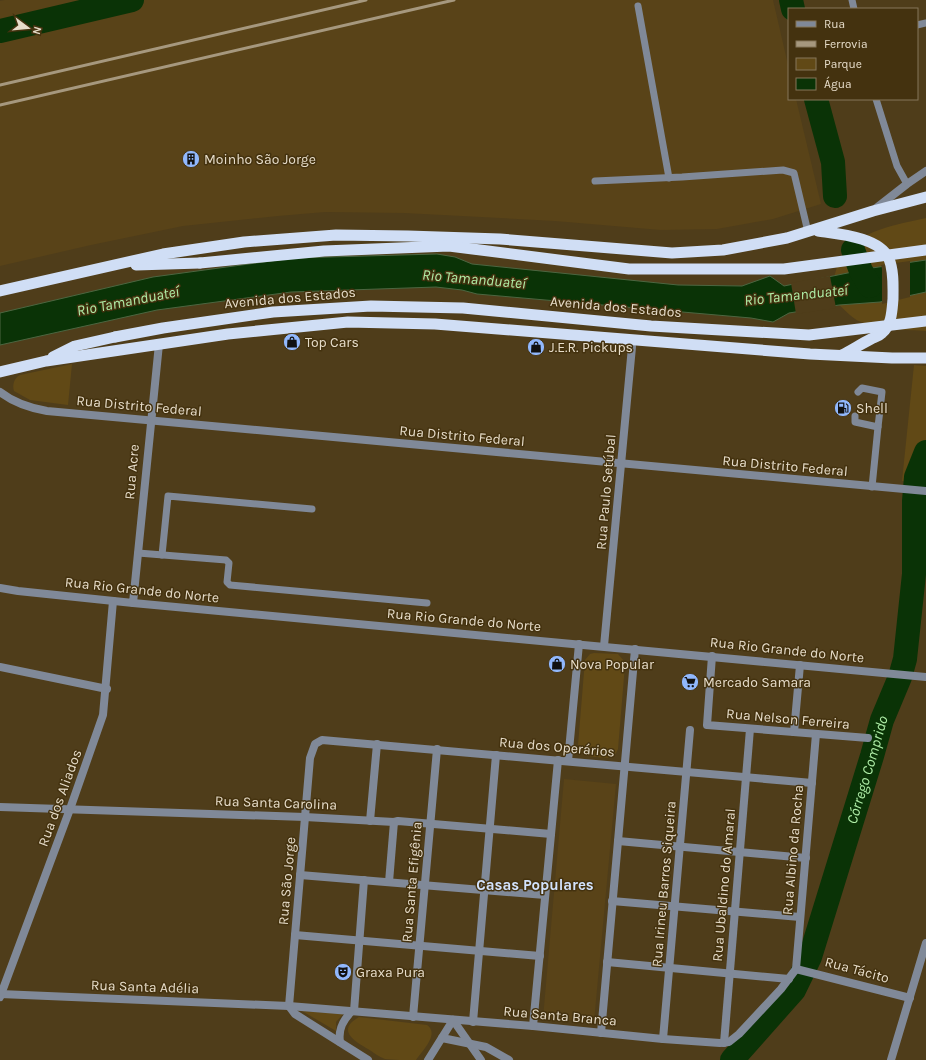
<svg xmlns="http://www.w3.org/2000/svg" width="926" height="1060" font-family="Karla,sans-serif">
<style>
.built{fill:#594318}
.green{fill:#614916}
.water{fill:#0a3306;stroke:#4c6641}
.pier{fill:#4f3d1a}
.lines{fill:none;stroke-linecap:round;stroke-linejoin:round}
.river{stroke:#0a3306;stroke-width:24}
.service{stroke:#808998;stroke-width:7}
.minor{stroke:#808998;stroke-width:8}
.tertiary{stroke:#808998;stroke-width:8}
.trunk{stroke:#d0def5;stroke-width:11}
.rail{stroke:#a6987e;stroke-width:3}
.trunk-bridge{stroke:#d0def5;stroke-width:11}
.labels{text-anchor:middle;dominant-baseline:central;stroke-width:3;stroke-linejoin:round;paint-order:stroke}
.poi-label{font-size:14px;fill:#e7ddca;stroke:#44320f;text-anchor:start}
.street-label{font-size:14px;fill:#e7ddca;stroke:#44320f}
.water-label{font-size:15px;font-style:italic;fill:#afeea7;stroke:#44320f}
.neighbourhood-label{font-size:15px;font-weight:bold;fill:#d3e3fd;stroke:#44320f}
</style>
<rect width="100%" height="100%" fill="#4f3d1a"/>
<!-- built -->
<g class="built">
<polygon points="5,0 773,0 789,69 789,99 796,99 821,204 773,219 717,229 661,230 555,221 404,213 325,212 278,216 183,226 91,245 0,266 0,1"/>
<polygon points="564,779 616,784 594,1022 543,1018"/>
</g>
<!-- green -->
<g class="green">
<path d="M 926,218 L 926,260 L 872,268 L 834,277 C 836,272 837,264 840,259 C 857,230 896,225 926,218 Z"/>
<path d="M 922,292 L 926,292 L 926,331 C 908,330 878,329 861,322 C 853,319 846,311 839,305 L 880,302 Z"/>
<path d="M 72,364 L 68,405 L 30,400 L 14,391 C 12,385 14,378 20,375 Z"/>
<polygon points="914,365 926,366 926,484 902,481"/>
<path d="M 594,653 L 618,654 L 624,661 L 625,665 L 618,749 L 616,753 L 609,758 C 597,757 583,759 578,745 L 585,660 L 590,654 Z"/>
<polygon points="302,1011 343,1014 336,1022 336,1031"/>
<path d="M 359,1017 L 427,1025 C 440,1034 422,1051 416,1060 C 408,1060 391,1060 385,1059 C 379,1057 373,1052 368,1049 C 354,1041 336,1030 359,1017 Z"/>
</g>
<!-- water -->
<polygon class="water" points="437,254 455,257 472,264 678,285 742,286 770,276 784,286 872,268 926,260 926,292 880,302 839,305 789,313 773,322 751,318 477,294 462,290 436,287 291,292 157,310 0,345 0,313 153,277 293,258"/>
<!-- pier -->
<g class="pier">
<polygon points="910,261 910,297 882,304 882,269 881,265"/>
<polygon points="830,276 836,308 796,314 791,283"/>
</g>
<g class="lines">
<!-- river -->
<g class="river">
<polyline points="791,0 793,9"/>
<polyline points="0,31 132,0"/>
<polyline points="816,99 833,162 835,196"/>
<polyline points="853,250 861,271 870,286"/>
<path id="s1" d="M 732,1060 L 794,990 L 810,957 L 872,756 L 882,720 L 900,677 L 905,659 L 914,574 L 914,501 L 916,477 L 926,452"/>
</g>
<!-- service -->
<g class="service">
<polyline points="852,0 854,9"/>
<polyline points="638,6 669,178"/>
<polyline points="917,25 926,23"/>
<polyline points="876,99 897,166 907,184"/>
<polyline points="595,181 682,177 783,170 794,173 808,232"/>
<polyline points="855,416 855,422 878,427 882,392 862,388 858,392"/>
<polyline points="872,487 878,427"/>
<polyline points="138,553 226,560 229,563 227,582 230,585 427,603"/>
<polyline points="162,555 168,496 312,509"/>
</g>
<!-- minor -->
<g class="minor">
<polyline points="875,209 907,184 926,171"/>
<path d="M 0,392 C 14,403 29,408 47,411 L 926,491"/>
<polyline points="133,603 926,677"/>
<polyline points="604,646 632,347 631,340"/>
<polyline points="712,656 707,725 868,738"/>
<polyline points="0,667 107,689"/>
<polyline points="794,732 800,665"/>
<polyline points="568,761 579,644"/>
<polyline points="0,807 305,817 394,822 398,821 551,834"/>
<polyline points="370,821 377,744"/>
<polyline points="618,841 806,858"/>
<polyline points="300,875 545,895"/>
<polyline points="389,882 394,822"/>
<polyline points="612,901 800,917"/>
<polyline points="295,935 540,956"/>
<polyline points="607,962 789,979"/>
<polyline points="796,969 910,998"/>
<polyline points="0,994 289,1006 533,1026 663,1039 720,1043 729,1042 739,1034 781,989 796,969 816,734"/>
<polyline points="289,1006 310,758 315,744 322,740 812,783"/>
<polyline points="289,1006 295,1014 368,1060"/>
<polyline points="354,1011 364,880"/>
<polyline points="413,1017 437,749"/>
<polyline points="453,1020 481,1060"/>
<polyline points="473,1022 496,755"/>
<polyline points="533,1026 558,760"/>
<polyline points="601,1033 635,649"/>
<polyline points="442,1038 486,1047 509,1060"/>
<polyline points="663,1039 690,730"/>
<path d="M 340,1042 C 338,1029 343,1020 352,1011"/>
<polyline points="724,1043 750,729"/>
<polyline points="428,1060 453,1020"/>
<polyline points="891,1060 926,943"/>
</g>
<!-- tertiary -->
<g class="tertiary">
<polyline points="0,588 18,591 133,603 159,344"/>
<polyline points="0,997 70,809 103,715 113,601"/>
</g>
<!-- trunk -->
<g class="trunk">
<path d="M 818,231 C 838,234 880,237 889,259 C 894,271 893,287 893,299 C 892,310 892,325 882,333 C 879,336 875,337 871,339 C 861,344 852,350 842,355"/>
<polyline points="136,265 200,263"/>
<polyline points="0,291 163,254 244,242 336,235 408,236 500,239 672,253 723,250 787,238 873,211 926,197"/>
<polyline points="53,357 75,346 115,337"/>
<polyline points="0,372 46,361 228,334 348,322 435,324 810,354 892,358 926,358"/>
</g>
<!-- rail -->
<g class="rail">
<polyline points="0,85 366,0"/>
<polyline points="0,105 454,0"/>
</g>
<!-- trunk-bridge -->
<g class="trunk-bridge">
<polyline points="200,263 324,251 449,246 629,269 784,269 926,250"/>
<polyline points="115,337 163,328 273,312 371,306 463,308 651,326 809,335 926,321"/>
</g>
</g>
<!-- icons -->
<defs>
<symbol id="building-disc" viewBox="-11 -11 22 22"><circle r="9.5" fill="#91b8fd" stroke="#44320f"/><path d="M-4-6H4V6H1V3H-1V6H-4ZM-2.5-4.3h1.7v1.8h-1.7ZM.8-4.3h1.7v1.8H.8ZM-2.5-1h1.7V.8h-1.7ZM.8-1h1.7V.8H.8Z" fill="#111"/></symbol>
<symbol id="shop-disc" viewBox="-11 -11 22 22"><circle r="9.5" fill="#91b8fd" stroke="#44320f"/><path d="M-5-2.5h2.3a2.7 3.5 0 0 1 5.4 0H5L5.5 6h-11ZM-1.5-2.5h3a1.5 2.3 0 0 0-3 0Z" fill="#111"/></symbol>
<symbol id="fuel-disc" viewBox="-11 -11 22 22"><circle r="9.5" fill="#91b8fd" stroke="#44320f"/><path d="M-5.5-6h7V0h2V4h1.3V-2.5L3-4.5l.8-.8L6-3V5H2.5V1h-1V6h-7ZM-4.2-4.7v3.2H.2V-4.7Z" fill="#111"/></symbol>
<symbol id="supermarket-disc" viewBox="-11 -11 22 22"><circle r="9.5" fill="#91b8fd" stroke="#44320f"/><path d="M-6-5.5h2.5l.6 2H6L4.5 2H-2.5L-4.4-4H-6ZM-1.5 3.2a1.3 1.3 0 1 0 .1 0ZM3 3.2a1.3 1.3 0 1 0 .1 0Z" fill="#111"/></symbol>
<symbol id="theatre-disc" viewBox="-11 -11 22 22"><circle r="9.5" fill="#91b8fd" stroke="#44320f"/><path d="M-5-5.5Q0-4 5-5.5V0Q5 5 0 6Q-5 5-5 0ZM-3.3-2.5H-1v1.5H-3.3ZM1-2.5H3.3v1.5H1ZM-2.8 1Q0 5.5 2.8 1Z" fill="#111"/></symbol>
</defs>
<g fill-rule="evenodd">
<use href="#building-disc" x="181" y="149" width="20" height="20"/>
<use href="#shop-disc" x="282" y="332" width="20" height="20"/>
<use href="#shop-disc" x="526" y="337" width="20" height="20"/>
<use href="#fuel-disc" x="833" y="398" width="20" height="20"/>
<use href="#shop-disc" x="547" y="654" width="20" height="20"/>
<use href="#supermarket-disc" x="680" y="672" width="20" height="20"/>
<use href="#theatre-disc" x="333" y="962" width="20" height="20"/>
</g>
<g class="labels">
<!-- poi labels -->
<g class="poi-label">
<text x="204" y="159">Moinho São Jorge</text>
<text x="305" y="342">Top Cars</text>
<text x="549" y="347">J.E.R. Pickups</text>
<text x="856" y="408">Shell</text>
<text x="570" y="664">Nova Popular</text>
<text x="703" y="682">Mercado Samara</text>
<text x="356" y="972">Graxa Pura</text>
</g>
<!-- street labels -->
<g class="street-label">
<text transform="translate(290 298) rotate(-5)">Avenida dos Estados</text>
<text transform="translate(616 307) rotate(5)">Avenida dos Estados</text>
<text transform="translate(139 406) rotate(5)">Rua Distrito Federal</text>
<text transform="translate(462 436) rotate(5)">Rua Distrito Federal</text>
<text transform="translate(785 466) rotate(5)">Rua Distrito Federal</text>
<text transform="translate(132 472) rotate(-85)">Rua Acre</text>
<text transform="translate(606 492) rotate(-85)">Rua Paulo Setúbal</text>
<text transform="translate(142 590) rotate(6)">Rua Rio Grande do Norte</text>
<text transform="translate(464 620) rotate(5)">Rua Rio Grande do Norte</text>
<text transform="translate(787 650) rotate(6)">Rua Rio Grande do Norte</text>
<text transform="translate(788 719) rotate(5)">Rua Nelson Ferreira</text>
<text transform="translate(557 747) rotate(5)">Rua dos Operários</text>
<text transform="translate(60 798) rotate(-70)">Rua dos Aliados</text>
<text transform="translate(276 803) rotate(2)">Rua Santa Carolina</text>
<text transform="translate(793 850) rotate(-85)">Rua Albino da Rocha</text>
<text transform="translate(287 881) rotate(-85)">Rua São Jorge</text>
<text transform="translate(412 882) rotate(-85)">Rua Santa Efigênia</text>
<text transform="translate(664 884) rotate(-85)">Rua Irineu Barros Siqueira</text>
<text transform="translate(724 885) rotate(-85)">Rua Ubaldino do Amaral</text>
<text transform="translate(857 970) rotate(15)">Rua Tácito</text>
<text transform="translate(145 987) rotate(2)">Rua Santa Adélia</text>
<text transform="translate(560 1016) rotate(5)">Rua Santa Branca</text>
</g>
<!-- water labels -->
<g class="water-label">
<text transform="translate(474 279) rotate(5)">Rio Tamanduateí</text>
<text transform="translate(796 295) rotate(-6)">Rio Tamanduateí</text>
<text transform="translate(128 301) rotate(-11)">Rio Tamanduateí</text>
<text stroke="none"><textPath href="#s1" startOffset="326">Córrego Comprido</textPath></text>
</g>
<!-- neighbourhood labels -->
<g class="neighbourhood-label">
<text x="535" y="885">Casas Populares</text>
</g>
</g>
<!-- legend -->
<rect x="788" y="8" width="130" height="92" fill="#44320f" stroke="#85765a"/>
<rect x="796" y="21" width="20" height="6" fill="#808998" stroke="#85765a"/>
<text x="824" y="28" font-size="12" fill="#e7ddca">Rua</text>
<rect x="796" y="41" width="20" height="6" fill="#a6987e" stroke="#85765a"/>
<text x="824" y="48" font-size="12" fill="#e7ddca">Ferrovia</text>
<rect x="796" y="58" width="20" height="12" fill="#614916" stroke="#85765a"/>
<text x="824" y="68" font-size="12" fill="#e7ddca">Parque</text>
<rect x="796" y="78" width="20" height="12" fill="#0a3306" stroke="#85765a"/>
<text x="824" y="88" font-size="12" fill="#e7ddca">Água</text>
<!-- north arrow -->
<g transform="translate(28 28) rotate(106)" stroke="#44320f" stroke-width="3" paint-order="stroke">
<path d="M0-3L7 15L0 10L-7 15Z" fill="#e7ddca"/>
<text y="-6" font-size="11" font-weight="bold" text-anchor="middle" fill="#e7ddca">N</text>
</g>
</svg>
